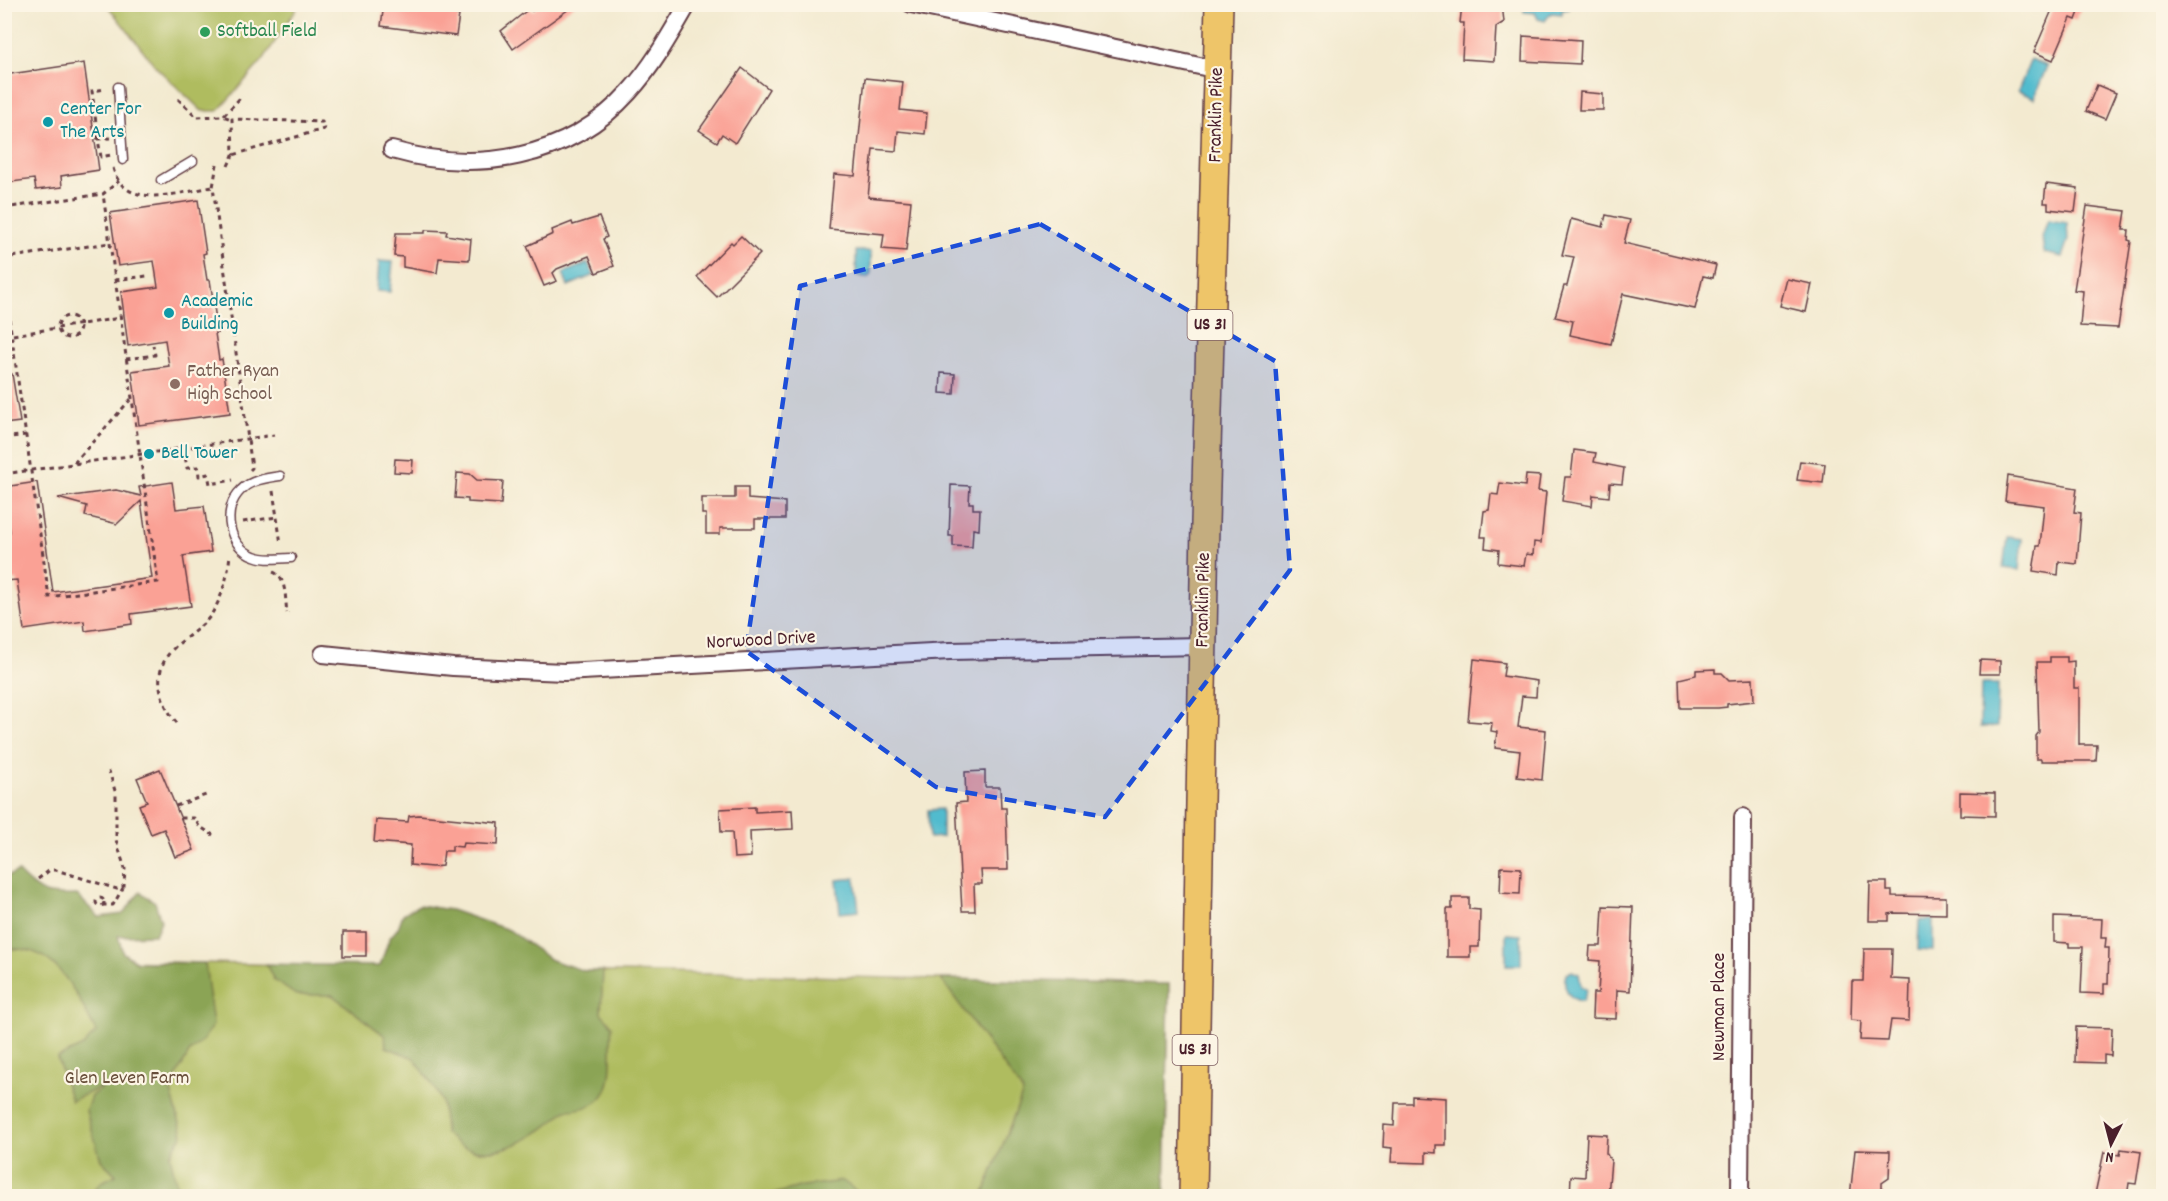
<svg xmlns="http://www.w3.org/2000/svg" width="2168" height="1201" font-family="Dekko,sans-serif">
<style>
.green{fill:#afbc5e;stroke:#7c6e44;stroke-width:1.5}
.forest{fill:#8ba455;stroke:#6a6240;stroke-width:1.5}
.water{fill:#51bbce;stroke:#4e6d7c;stroke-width:1.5}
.building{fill:#faa195}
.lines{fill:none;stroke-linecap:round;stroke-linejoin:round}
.service-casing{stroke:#633d44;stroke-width:11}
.minor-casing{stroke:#633d44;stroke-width:20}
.primary-casing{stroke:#633d44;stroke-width:30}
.path{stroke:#633d44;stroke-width:3;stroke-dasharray:4.5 4.5;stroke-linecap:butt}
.service{stroke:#fff;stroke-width:8}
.minor{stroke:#fff;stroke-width:16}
.primary{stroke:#eec569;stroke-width:27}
.marked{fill:#1d4ed8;fill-opacity:0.2;stroke:#1d4ed8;stroke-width:4.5;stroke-dasharray:12 8;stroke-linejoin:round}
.leisure-dot{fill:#2e9e5b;stroke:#fcf5e5;stroke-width:2}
.culture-dot{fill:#0f9aa8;stroke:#fcf5e5;stroke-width:2}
.education-dot{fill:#8d6e63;stroke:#fcf5e5;stroke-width:2}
.labels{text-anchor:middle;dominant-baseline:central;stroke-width:4.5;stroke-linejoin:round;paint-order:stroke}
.shield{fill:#fcf5e5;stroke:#7f5f63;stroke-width:1.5}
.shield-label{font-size:18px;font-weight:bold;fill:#4a1f2b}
.leisure-label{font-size:20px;fill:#27864d;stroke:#fcf5e5;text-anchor:start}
.culture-label{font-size:20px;fill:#0d838f;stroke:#fcf5e5;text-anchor:start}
.street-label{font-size:20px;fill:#4a1f2b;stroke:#fcf5e5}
.education-label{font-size:20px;fill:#785e54;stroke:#fcf5e5;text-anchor:start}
.park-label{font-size:20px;fill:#684e3a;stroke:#fcf5e5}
</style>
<rect width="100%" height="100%" fill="#fcf5e5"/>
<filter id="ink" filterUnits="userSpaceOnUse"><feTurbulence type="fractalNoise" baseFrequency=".0167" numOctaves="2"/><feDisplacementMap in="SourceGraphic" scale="12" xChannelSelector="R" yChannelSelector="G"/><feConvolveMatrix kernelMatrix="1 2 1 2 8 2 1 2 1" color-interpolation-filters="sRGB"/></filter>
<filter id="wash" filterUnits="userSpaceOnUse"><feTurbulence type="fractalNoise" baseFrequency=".008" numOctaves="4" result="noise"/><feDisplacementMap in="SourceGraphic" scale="24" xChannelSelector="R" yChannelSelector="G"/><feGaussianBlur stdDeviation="1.35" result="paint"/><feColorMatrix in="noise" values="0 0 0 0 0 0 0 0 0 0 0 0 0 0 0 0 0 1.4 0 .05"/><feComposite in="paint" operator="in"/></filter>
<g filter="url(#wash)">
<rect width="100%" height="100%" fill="#f3ead0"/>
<!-- green -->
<g class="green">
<polygon points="107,5 299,5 263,60 218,111 202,111 157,68"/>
<polygon points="5,917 115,961 1169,984 1165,1196 5,1196"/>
</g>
<!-- forest -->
<g class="forest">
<path d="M 18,872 C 40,895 46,896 77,895 L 99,917 L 123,914 L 140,892 L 155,902 L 161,921 L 155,935 L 118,936 L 123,953 L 137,962 L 205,963 L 213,1025 L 203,1040 L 189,1053 L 170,1088 L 183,1134 L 170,1155 L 179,1196 L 89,1196 L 101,1182 L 116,1175 L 101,1160 L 86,1111 L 91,1096 L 108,1084 L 71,1101 L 57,1058 L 83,1046 L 96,1032 C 77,996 56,941 5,950 L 5,877 Z"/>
<path d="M 419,905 L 451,910 L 509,930 L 551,960 L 585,971 L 603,971 L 601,1013 L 612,1025 C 608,1064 623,1109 566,1110 C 542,1133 499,1162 464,1147 C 457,1145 451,1138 445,1133 L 442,1101 L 431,1082 L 414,1058 L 386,1047 L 385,1036 L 332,995 L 296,995 L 274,980 L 266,964 L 380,966 L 389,939 L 398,928 L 403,914 Z"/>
<polygon points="941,979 1169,984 1165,1196 983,1196 1023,1092"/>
<polygon points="843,1181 859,1193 859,1196 767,1196 803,1186"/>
</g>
<!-- water -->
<g class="water">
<polygon points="1569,5 1569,9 1562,10 1562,14 1551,13 1545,21 1538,19 1535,13 1524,12 1524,5"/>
<polygon points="2031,59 2047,66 2034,98 2018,91"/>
<polygon points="2048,220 2067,223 2068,240 2062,257 2044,253 2042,237"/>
<polygon points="856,251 871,251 871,275 867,278 856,275"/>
<polygon points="379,261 393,262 390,292 377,291"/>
<polygon points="588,263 594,275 568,286 563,273"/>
<polygon points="2007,537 2022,539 2019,570 2003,568"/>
<polygon points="1981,684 1998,684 1997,727 1980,727"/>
<polygon points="942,809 942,837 929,838 928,810"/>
<polygon points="855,878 859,911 840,913 837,880"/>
<polygon points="1919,920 1933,920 1933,951 1918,950"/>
<polygon points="1506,934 1521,935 1521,965 1506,965"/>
<path d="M 1572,971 L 1579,974 L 1581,986 L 1587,990 L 1583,1001 C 1569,1001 1562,987 1566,974 Z"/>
</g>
<g id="blocks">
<!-- building -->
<g class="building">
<polygon points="384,4 435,4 434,11 459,15 456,36 381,26"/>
<polygon points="543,4 576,4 513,49 501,31 530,8 532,11"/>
<polygon points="1462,4 1502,4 1504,22 1496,27 1494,61 1462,59 1464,23 1460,23"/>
<polygon points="2039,4 2082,4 2076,20 2071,18 2053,60 2034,52 2052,10"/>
<polygon points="1523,36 1581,40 1580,64 1522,61"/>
<polygon points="84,63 99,170 61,176 62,187 36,190 34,179 4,183 4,75"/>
<polygon points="742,68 769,89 735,143 722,134 717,142 699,130"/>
<polygon points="865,78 903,82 900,110 927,113 925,134 898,131 896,151 873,149 868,197 911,201 906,251 882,249 884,234 829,229 834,174 855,176"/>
<polygon points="2097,85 2116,93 2105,119 2086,111"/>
<polygon points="1580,92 1603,94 1603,110 1579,110"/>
<polygon points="2046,184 2078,188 2075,212 2048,209 2048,203 2044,203"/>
<polygon points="198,200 206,253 203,254 207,280 210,280 218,333 215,333 219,360 222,359 230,413 139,425 132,371 169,366 165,340 128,346 121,292 158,287 154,261 118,266 110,213"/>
<polygon points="2087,206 2126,211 2123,230 2129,230 2128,240 2131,241 2118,328 2080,326 2083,291 2074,290"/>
<polygon points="1606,215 1630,220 1624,243 1716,265 1713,278 1703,276 1695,309 1623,294 1611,344 1570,335 1573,321 1555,317 1564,286 1567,286 1574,257 1562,255 1571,219 1603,227"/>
<polygon points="599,217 607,237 603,239 614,266 596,273 589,256 557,269 553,273 557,281 544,286 527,246 553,234 552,230 572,222 573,225"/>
<polygon points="425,230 447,231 446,235 471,239 469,260 439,258 437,273 403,267 403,257 394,256 396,233 425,233"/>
<polygon points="741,236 760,254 717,297 697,277 731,242 733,244"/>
<polygon points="1787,279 1812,284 1806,312 1780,306"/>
<polygon points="941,373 955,374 954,394 940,393"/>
<polygon points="4,374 12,374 20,422 4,424"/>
<polygon points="1574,450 1596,453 1594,462 1624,468 1622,484 1610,483 1609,497 1593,495 1592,506 1562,501 1565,477 1571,477"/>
<polygon points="395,459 413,460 412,473 394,472"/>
<polygon points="1800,461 1825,464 1823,483 1797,480"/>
<polygon points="457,473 470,474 477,480 503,481 501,504 468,502 468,499 455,498"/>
<polygon points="1526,475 1540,476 1538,491 1546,492 1541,543 1534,542 1533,555 1526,554 1524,566 1498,563 1499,550 1485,548 1486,537 1481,537 1484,511 1489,510 1491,494 1498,495 1500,483 1525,486"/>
<polygon points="2008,476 2077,488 2074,512 2081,513 2077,564 2059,562 2058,575 2033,571 2037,546 2040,546 2044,506 2005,501"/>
<polygon points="37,482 53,592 152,578 141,501 117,524 85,516 87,506 58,498 116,490 141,496 139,487 172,482 176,509 204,506 211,552 183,556 191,606 131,614 132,624 85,631 84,621 24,630 17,580 4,581 4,533 10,532 4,487"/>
<polygon points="951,485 970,486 969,503 973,503 973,509 980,509 979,530 973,529 972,547 953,546 953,536 949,536"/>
<polygon points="735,487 748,487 748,499 785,502 785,519 755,519 755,528 720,528 720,534 706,534 706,514 702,514 702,498 735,498"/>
<polygon points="2050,657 2067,657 2067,662 2074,661 2074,688 2079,688 2079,745 2097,745 2096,761 2041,761 2041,759 2036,759 2036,736 2039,732 2037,662 2050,662"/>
<polygon points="1474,659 1505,663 1503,676 1537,681 1536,697 1522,696 1518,727 1546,730 1542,780 1517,777 1520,751 1495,748 1497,732 1491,731 1492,723 1468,721"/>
<polygon points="1980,660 2000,661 2000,674 1979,674"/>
<polygon points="1715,669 1715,673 1722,673 1729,680 1753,679 1754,701 1727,704 1727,707 1718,708 1680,708 1679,679 1696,675 1696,670"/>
<polygon points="160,769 194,850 175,857 164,829 151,834 139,805 147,802 137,778"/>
<polygon points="985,771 985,787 1000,787 1001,808 1006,808 1008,870 981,870 982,884 974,884 975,911 962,911 956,803 966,802 965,772"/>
<polygon points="1960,792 1995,793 1995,816 1960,815"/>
<polygon points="755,807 755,812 792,810 793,829 750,831 751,857 734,858 732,832 721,832 720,809"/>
<polygon points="419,815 499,823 498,845 463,843 462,847 452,846 452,851 444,851 442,866 432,867 410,865 411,845 374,842 376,820 408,822 409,816"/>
<polygon points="1501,867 1521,868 1520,894 1500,893"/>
<polygon points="1870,882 1887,882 1887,891 1892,891 1892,896 1946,897 1946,914 1895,913 1889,914 1889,921 1869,921"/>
<polygon points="1452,898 1469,898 1469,909 1480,910 1479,947 1470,947 1470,957 1447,957 1447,909 1452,909"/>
<polygon points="1603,906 1633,907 1630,991 1617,990 1616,1019 1592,1018 1593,993 1598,993 1600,961 1589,960 1590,946 1601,946"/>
<polygon points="2054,917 2102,919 2101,938 2106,938 2105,948 2109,948 2108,984 2104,984 2104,994 2081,993 2083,947 2069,947 2069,943 2054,942"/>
<rect x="343" y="932" width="23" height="24"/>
<polygon points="1864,949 1892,949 1891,979 1910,980 1909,1021 1891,1020 1888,1041 1860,1040 1861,1021 1851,1020 1852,981 1863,981"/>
<polygon points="2076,1027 2112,1028 2111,1056 2104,1055 2104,1063 2075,1062"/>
<polygon points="1412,1096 1446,1098 1446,1145 1436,1145 1436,1153 1426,1152 1426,1163 1391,1162 1392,1148 1383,1147 1384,1125 1394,1126 1395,1103 1412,1103"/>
<polygon points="1587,1134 1607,1135 1606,1153 1611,1161 1608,1195 1570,1197 1571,1176 1585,1177"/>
<polygon points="2121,1149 2141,1152 2136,1184 2129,1183 2127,1197 2098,1197 2095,1194 2104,1152 2120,1155"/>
<polygon points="1855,1150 1890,1151 1889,1178 1882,1183 1882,1197 1850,1197"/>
</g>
</g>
</g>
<g filter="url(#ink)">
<use href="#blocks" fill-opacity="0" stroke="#633d44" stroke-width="1.5"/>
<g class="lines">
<defs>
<g id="service">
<polyline points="118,87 123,160"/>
<polyline points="161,180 193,161"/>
<path d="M 280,476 C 266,478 251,480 241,490 C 221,509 228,547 254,556 C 266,561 278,558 291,558"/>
</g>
<g id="minor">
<polyline points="911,4 1218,70"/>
<path d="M 392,150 C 476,174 568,160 629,92 C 653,66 670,35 688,4"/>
<polyline points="323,654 453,667 564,672 950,651 1203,646"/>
<polyline points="1740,1196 1743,817"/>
</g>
<polyline id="primary" points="1193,1196 1205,523 1219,4"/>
</defs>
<!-- service casing -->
<use href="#service" class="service-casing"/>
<!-- minor casing -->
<use href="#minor" class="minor-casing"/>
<!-- primary casing -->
<use href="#primary" class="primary-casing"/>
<!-- path -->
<g class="path">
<polyline points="178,99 197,117 223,116 231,119"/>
<polyline points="224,115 241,97"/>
<polyline points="111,138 98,139 101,157 111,155"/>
<polyline points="98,139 92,91 105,89"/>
<polyline points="217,164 213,187 252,468 250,470"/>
<polyline points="228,166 233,155 232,119 322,122 324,129 233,155"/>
<path d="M 113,168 C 125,212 180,192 213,187"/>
<polyline points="4,208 103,194 119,181"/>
<polyline points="4,258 110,243"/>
<polyline points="115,280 147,276"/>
<polyline points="4,283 49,597 158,582 103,194"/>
<circle cx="69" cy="327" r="11"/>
<polyline points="13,335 120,318"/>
<polyline points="126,359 155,355 153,345"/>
<polyline points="4,438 26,435"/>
<polyline points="184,449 187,468 198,467 199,476 208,474 210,484 233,480"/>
<polyline points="74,463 131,399"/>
<polyline points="4,474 274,435"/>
<polyline points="273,491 281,544"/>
<polyline points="243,522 277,517"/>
<path d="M 273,572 C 287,577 285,600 287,613"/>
<path d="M 177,723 C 159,702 151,671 173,649 C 185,637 201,629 211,615 C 223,596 228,576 230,554"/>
<polyline points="176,806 206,795"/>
<polyline points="181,818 194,818 199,826 213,835"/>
<polyline points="38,879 50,870 56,870 117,889 124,886 125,869 116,840 116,794 109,771"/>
<circle cx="100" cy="902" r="4"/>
<polyline points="102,905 113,905 123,888"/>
</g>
<!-- service -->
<use href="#service" class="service"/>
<!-- minor -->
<use href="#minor" class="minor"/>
<!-- primary -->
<use href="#primary" class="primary"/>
</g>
</g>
<!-- marked area -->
<path class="marked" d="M 1040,224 L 1275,361 L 1290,570 L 1105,817 L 936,787 L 746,651 L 800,286 Z"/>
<!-- markers -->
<circle class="leisure-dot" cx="205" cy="32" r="6"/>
<g class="culture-dot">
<circle cx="48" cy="122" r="6"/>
<circle cx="169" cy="313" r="6"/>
<circle cx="149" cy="454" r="6"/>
</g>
<circle class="education-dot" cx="175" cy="384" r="6"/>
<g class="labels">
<!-- shield labels -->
<g class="shield">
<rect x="1187.5" y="310" width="45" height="30" rx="4.5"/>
<rect x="1172.5" y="1035" width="45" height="30" rx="4.5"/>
</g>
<g class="shield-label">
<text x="1210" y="325">US 31</text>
<text x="1195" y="1050">US 31</text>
</g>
<!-- leisure labels -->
<g class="leisure-label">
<text x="217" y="32">Softball Field</text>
</g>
<!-- culture labels -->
<g class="culture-label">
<text x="60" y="110">Center For<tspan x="60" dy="23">The Arts</tspan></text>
<text x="181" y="302">Academic<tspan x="181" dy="23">Building</tspan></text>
<text x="161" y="454">Bell Tower</text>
</g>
<!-- street labels -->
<g class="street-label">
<text transform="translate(1217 115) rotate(-89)">Franklin Pike</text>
<text transform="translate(1204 600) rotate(-89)">Franklin Pike</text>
<text transform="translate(761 641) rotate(-3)">Norwood Drive</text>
<text transform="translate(1720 1007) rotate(-90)">Newman Place</text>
</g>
<!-- education labels -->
<g class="education-label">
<text x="187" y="372">Father Ryan<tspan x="187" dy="23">High School</tspan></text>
</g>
<!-- park labels -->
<g class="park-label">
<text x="127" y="1079">Glen Leven Farm</text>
</g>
</g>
<!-- margin -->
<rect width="2168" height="1201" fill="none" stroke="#fcf5e5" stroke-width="24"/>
<!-- north arrow -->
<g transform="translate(2111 1144) rotate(186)" stroke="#fcf5e5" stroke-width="4.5" paint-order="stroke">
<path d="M0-4.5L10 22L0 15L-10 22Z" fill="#4a1f2b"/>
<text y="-9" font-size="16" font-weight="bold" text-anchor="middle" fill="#4a1f2b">N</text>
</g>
</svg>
